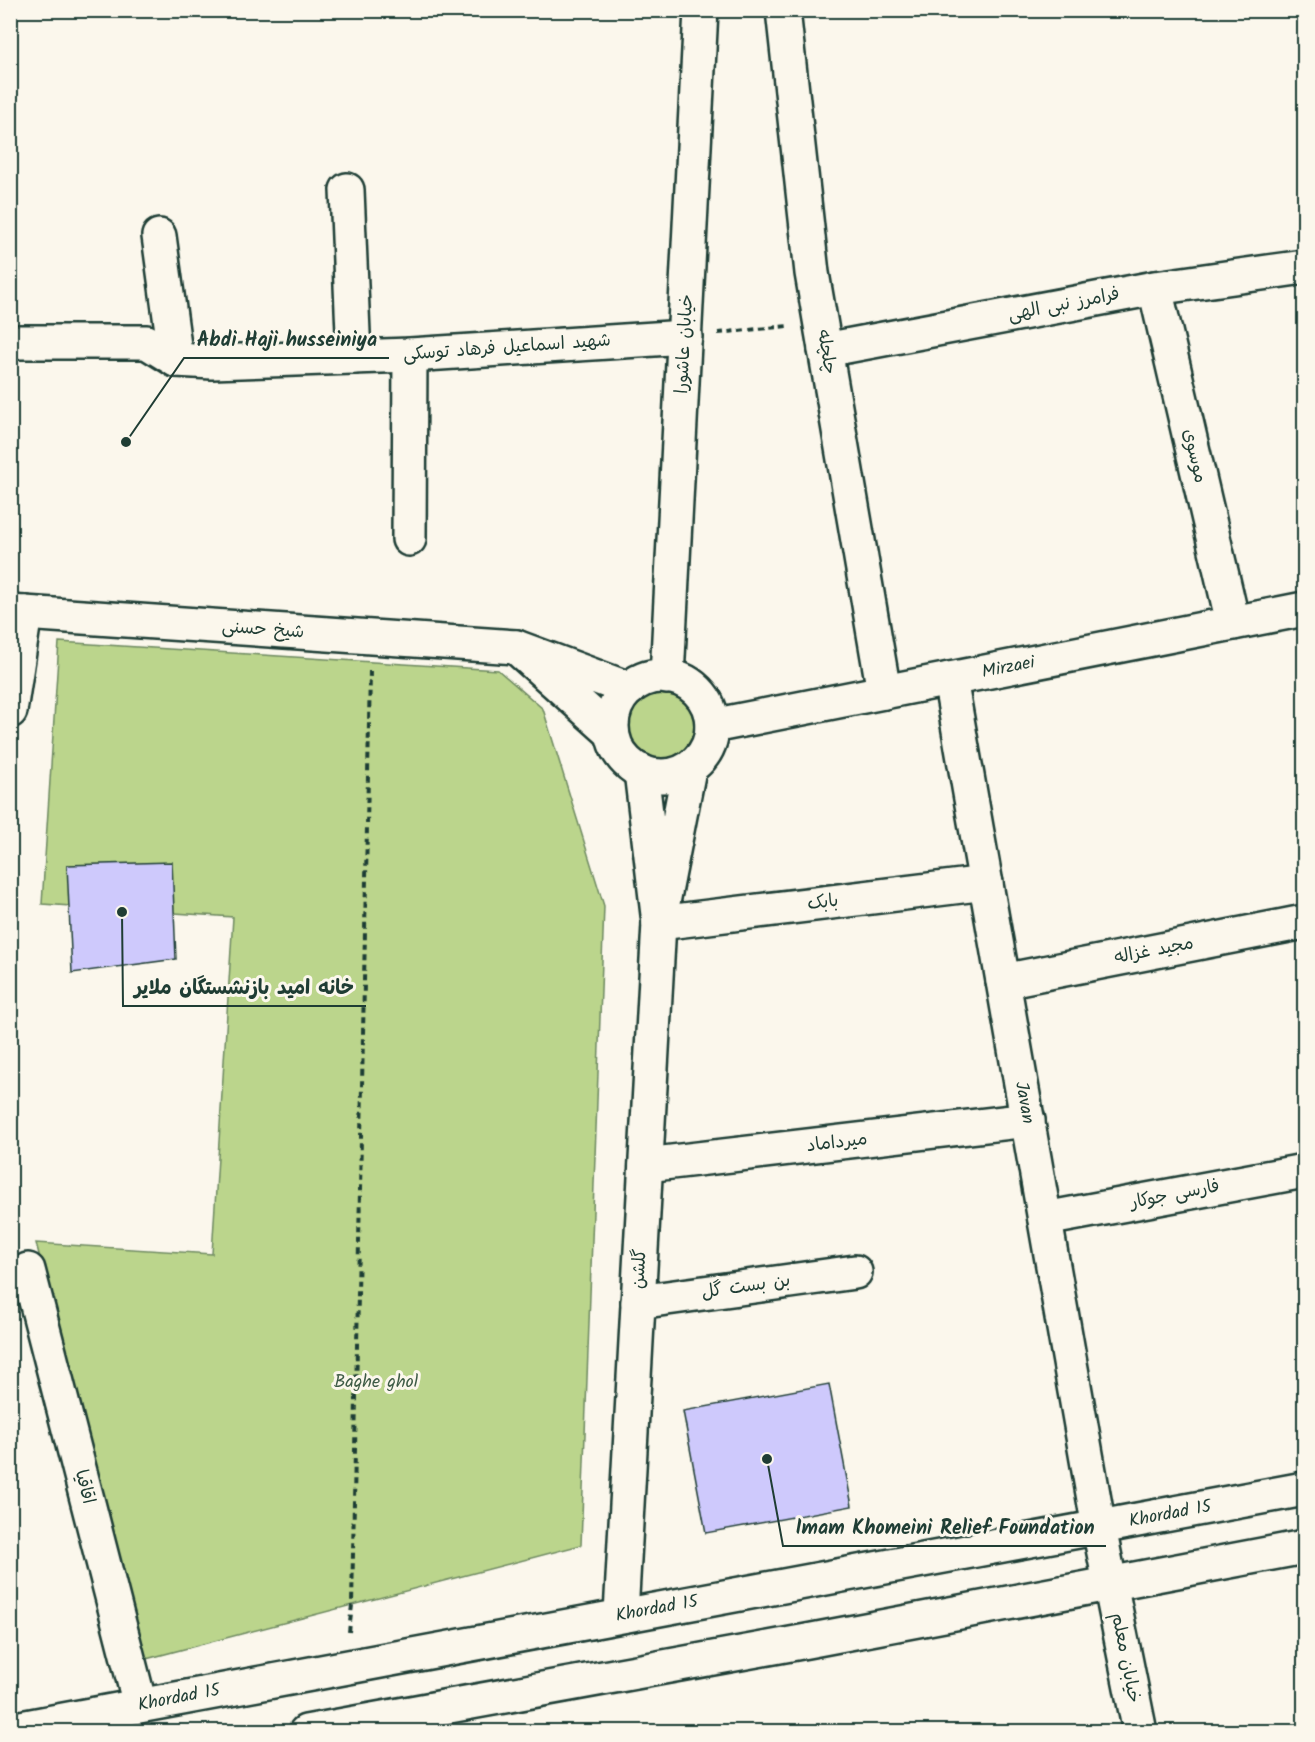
<svg xmlns="http://www.w3.org/2000/svg" width="1315" height="1742" font-family="Kalam,'Playpen Sans Arabic',sans-serif">
<style>
.green{fill:#bbd58c;stroke:#6d8960;stroke-width:1.5}
.building{fill:#cec9fc;stroke:#1f3d34;stroke-width:1.5}
.lines{fill:none;stroke-linecap:round;stroke-linejoin:round}
.minor-casing{stroke:#1f3d34;stroke-width:38}
.tertiary-casing{stroke:#1f3d34;stroke-width:38}
.secondary-casing{stroke:#1f3d34;stroke-width:38}
.path{stroke:#1f3d34;stroke-width:4;stroke-dasharray:6 4.5;stroke-linecap:butt}
.minor{stroke:#fbf7ec;stroke-width:33}
.tertiary{stroke:#fbf7ec;stroke-width:33}
.secondary{stroke:#fbf7ec;stroke-width:33}
.labels{text-anchor:middle;dominant-baseline:central;stroke-width:6;stroke-linejoin:round;paint-order:stroke}
.street-label{font-size:18px;fill:#1f3d34;stroke:#fbf7ec}
.park-label{font-size:18px;fill:#3e5b46;stroke:#fbf7ec}
.leader{fill:none;stroke:#1f3d34;stroke-width:2}
.callout-dot{fill:#1f3d34;stroke:#fbf7ec;stroke-width:2}
.callout-label{font-size:20px;text-anchor:middle;font-weight:bold;fill:#1f3d34;stroke:#fbf7ec;stroke-width:6;stroke-linejoin:round;paint-order:stroke}
</style>
<rect width="100%" height="100%" fill="#fbf7ec"/>
<filter id="ink" filterUnits="userSpaceOnUse"><feTurbulence type="fractalNoise" baseFrequency=".0167" numOctaves="2"/><feDisplacementMap in="SourceGraphic" scale="12" xChannelSelector="R" yChannelSelector="G"/><feConvolveMatrix kernelMatrix="1 2 1 2 8 2 1 2 1" color-interpolation-filters="sRGB"/></filter>
<g filter="url(#ink)">
<!-- green -->
<g class="green">
<polygon points="59,642 498,670 543,709 604,906 581,1545 146,1659 36,1243 212,1254 233,917 42,904"/>
<circle cx="661" cy="726" r="33"/>
</g>
<!-- building -->
<g class="building">
<polygon points="172,862 176,959 72,973 67,865"/>
<polygon points="829,1384 852,1506 706,1533 683,1411"/>
</g>
<g class="lines">
<defs>
<g id="minor">
<polyline points="783,10 812,273 884,692"/>
<polyline points="347,190 354,357"/>
<polyline points="159,236 176,360"/>
<polyline points="1155,288 1233,623"/>
<polyline points="10,342 147,342 176,360 212,362 410,355 685,337"/>
<polyline points="825,350 1155,288 1304,267"/>
<polyline points="409,539 410,355"/>
<polyline points="10,711 25,613"/>
<polyline points="659,923 986,883"/>
<polyline points="1003,981 1304,922"/>
<polyline points="646,1165 1028,1120"/>
<polyline points="1045,1219 1304,1171"/>
<polyline points="28,1270 140,1705"/>
<polyline points="638,1302 855,1272"/>
</g>
<g id="tertiary">
<polyline points="10,612 516,647"/>
<path id="s1" d="M 950,679 L 1099,1528 L 1140,1732"/>
<path id="s2" d="M 712,726 L 1304,609"/>
<polyline points="612,733 516,647 629,689"/>
</g>
<g id="secondary">
<circle cx="662" cy="726" r="50"/>
<polyline points="667,677 701,10"/>
<polyline points="641,771 659,923 689,769"/>
<polyline points="621,1614 659,923"/>
<path id="s3" d="M 10,1730 C 441,1647 873,1570 1304,1489"/>
<polyline points="306,1732 807,1641 1304,1547"/>
</g>
</defs>
<!-- minor casing -->
<use href="#minor" class="minor-casing"/>
<!-- tertiary casing -->
<use href="#tertiary" class="tertiary-casing"/>
<!-- secondary casing -->
<use href="#secondary" class="secondary-casing"/>
<!-- path -->
<g class="path">
<polyline points="718,333 788,326"/>
<polyline points="349,1632 352,1605 370,671"/>
</g>
<!-- minor -->
<use href="#minor" class="minor"/>
<!-- tertiary -->
<use href="#tertiary" class="tertiary"/>
<!-- secondary -->
<use href="#secondary" class="secondary"/>
</g>
</g>
<g class="labels">
<!-- street labels -->
<g class="street-label">
<text transform="translate(1064 305) rotate(-11)">فرامرز نبی الهی</text>
<text transform="translate(685 344) rotate(-87)">خیابان عاشورا</text>
<text transform="translate(507 348) rotate(-4)">شهید اسماعیل فرهاد توسکی</text>
<text transform="translate(826 352) rotate(81)">چلچله</text>
<text transform="translate(1194 456) rotate(77)">موسوی</text>
<text transform="translate(263 630) rotate(4)">شیخ حسنی</text>
<text stroke="none"><textPath href="#s2" startOffset="302">Mirzaei</textPath></text>
<text transform="translate(823 903) rotate(-7)">بابک</text>
<text transform="translate(1154 951) rotate(-11)">مجید غزاله</text>
<text stroke="none"><textPath href="#s1" startOffset="430">Javan</textPath></text>
<text transform="translate(837 1143) rotate(-7)">میرداماد</text>
<text transform="translate(1175 1195) rotate(-11)">فارسی جوکار</text>
<text transform="translate(640 1269) rotate(-87)">گلشن</text>
<text transform="translate(746 1287) rotate(-8)">بن بست گل</text>
<text transform="translate(84 1487) rotate(76)">اقاقیا</text>
<text stroke="none"><textPath href="#s3" startOffset="1180">Khordad 15</textPath></text>
<text stroke="none"><textPath href="#s3" startOffset="658">Khordad 15</textPath></text>
<text transform="translate(1125 1658) rotate(79)">خیابان معلم</text>
<text stroke="none"><textPath href="#s3" startOffset="172">Khordad 15</textPath></text>
</g>
<!-- park labels -->
<g class="park-label">
<text x="376" y="1382">Baghe ghol</text>
</g>
</g>
<!-- callouts -->
<path class="leader" d="M126 442L184 358H389M122 912L123 1006H366M767 1459L783 1546H1106"/>
<g class="callout-dot">
<circle cx="126" cy="442" r="6"/>
<circle cx="122" cy="912" r="6"/>
<circle cx="767" cy="1459" r="6"/>
</g>
<g class="callout-label">
<text x="287" y="346">Abdi Haji husseiniya</text>
<text x="244" y="994">خانه امید بازنشستگان ملایر</text>
<text x="945" y="1534">Imam Khomeini Relief Foundation</text>
</g>
<!-- margin -->
<rect width="1315" height="1742" fill="none" stroke="#fbf7ec" stroke-width="36"/>
<rect x="18" y="18" width="1279" height="1706" fill="none" stroke="#1f3d34" stroke-width="2" filter="url(#ink)"/>
</svg>
